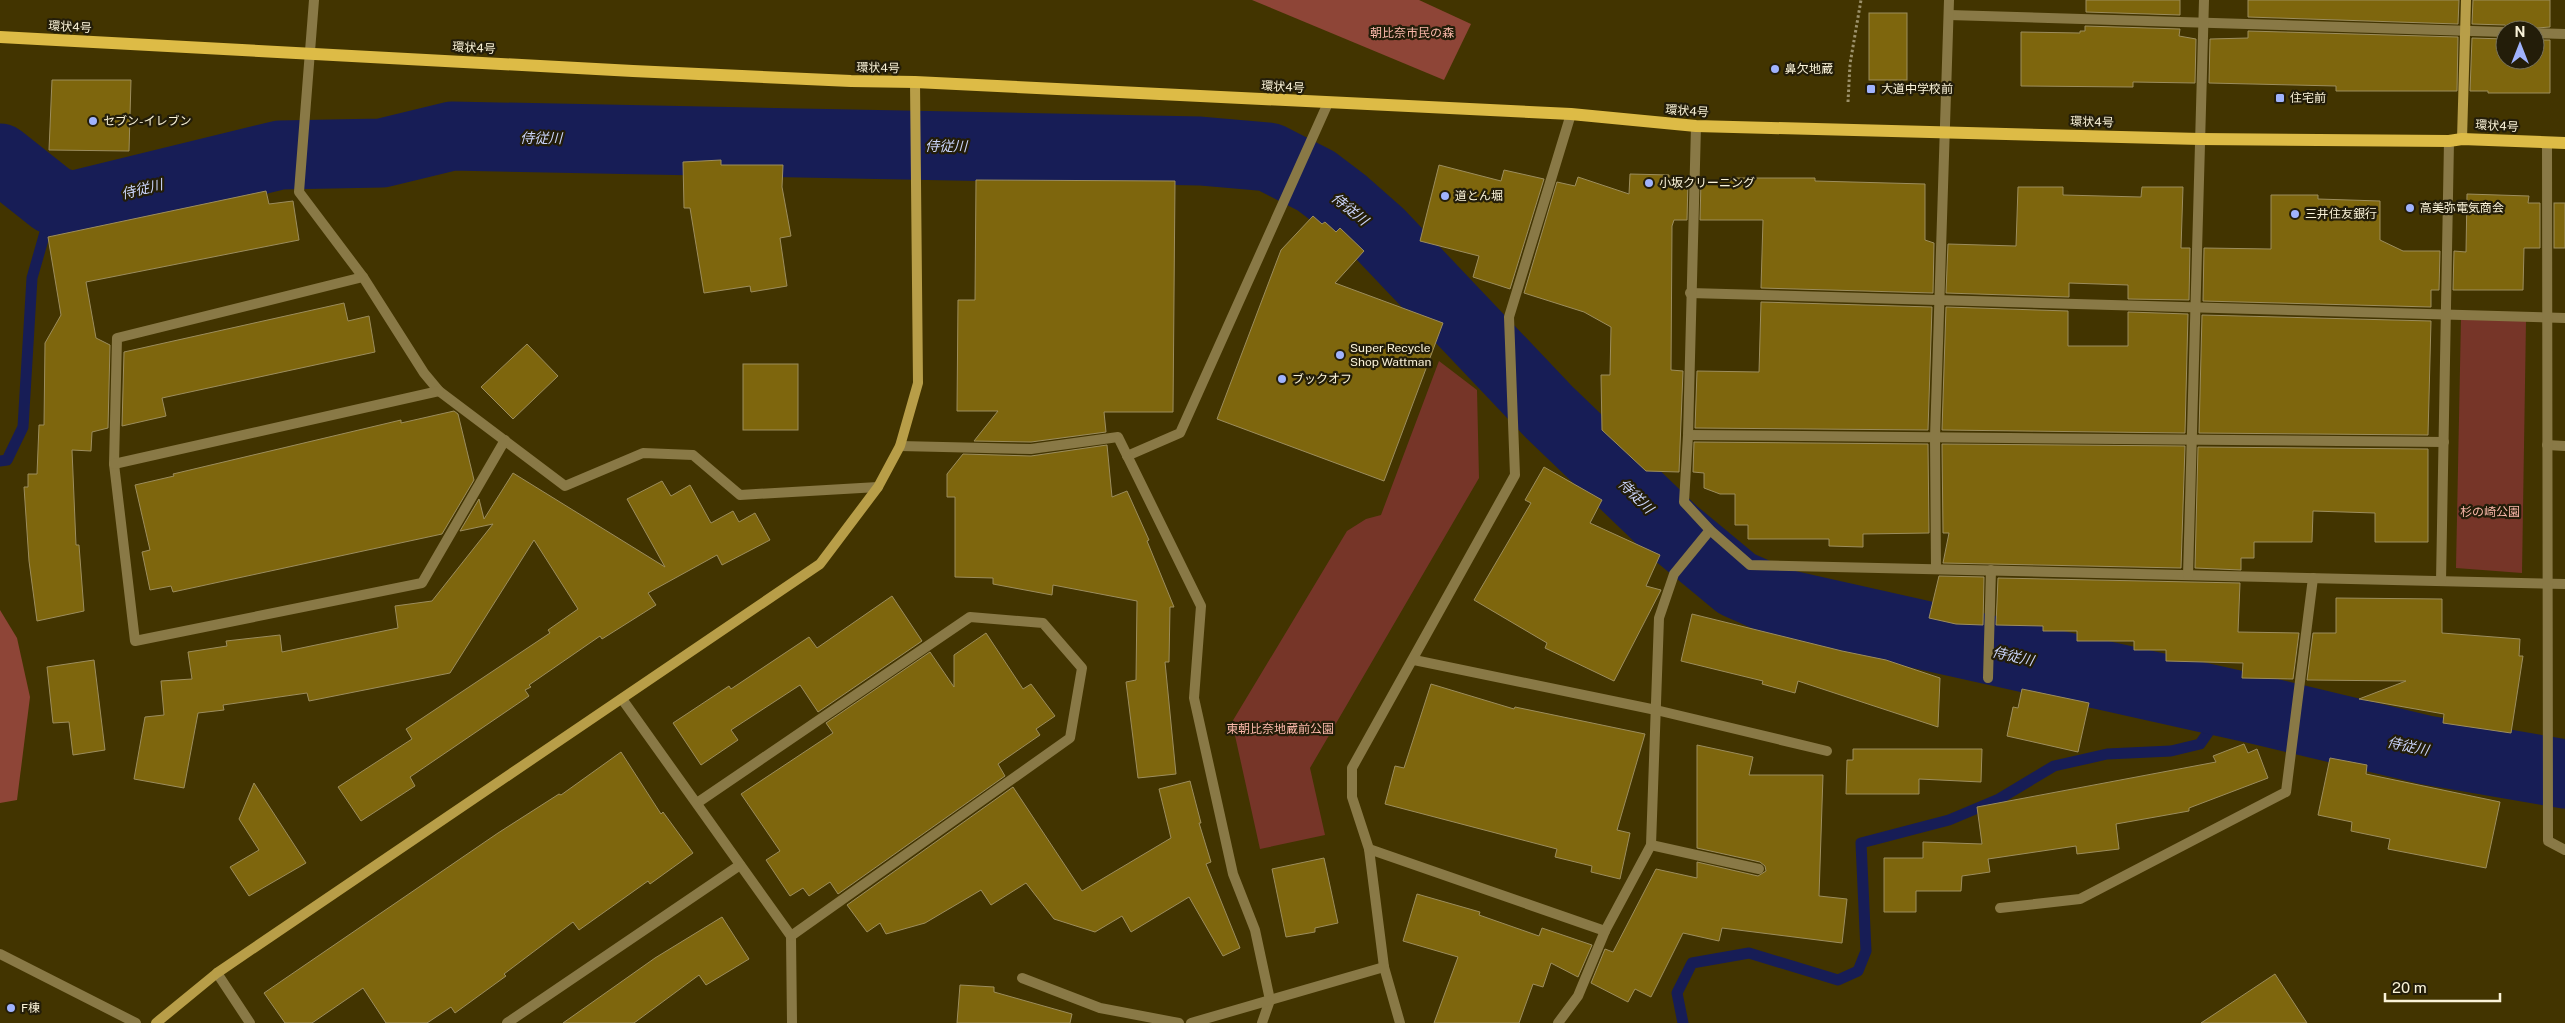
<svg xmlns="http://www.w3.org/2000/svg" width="2565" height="1023" font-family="'Public Sans','Noto Sans JP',sans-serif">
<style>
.green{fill:#763528}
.forest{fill:#8e4537}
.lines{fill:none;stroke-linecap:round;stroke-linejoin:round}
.stream{stroke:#171d56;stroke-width:11}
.river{stroke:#171d56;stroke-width:69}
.building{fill:#7e660d;stroke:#9c8d5d}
.path{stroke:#9d926b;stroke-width:3;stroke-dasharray:2.5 2.5;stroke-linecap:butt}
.lane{stroke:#897946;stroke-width:10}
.street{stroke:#897946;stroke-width:10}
.secondary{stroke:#b89e48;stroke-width:10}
.primary{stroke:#ddbb46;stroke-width:12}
.poi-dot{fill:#a0b3fd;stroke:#231d09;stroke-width:2}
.labels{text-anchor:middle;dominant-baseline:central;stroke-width:4.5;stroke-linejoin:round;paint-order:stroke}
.street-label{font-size:12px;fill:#faf3d9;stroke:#231d09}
.park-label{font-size:12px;fill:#fab8aa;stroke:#231d09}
.poi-label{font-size:12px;fill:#faf3d9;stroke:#231d09;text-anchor:start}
.water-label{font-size:14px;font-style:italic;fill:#cad4fa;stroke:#231d09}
</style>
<rect width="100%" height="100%" fill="#423400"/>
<!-- green -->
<g class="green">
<polygon points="2461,318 2526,320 2522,573 2456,568"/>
<polygon points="1439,361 1477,390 1479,478 1310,768 1325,835 1260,849 1232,722 1347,531 1366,519 1381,515"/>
</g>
<!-- forest -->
<g class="forest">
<polygon points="1252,0 1419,0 1471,24 1444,80"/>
<polygon points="0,610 17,638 30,697 17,800 0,803"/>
</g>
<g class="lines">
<!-- stream -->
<g class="stream">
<polyline points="0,461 7,460 23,427 32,278 46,229 71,206"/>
<polyline points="1683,1023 1677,993 1692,963 1749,953 1838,980 1858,971 1866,951 1861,843 1949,820 1999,799 2054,766 2107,754 2171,751 2200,744 2214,724 2217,701"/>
</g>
<!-- river -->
<polyline class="river" points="0,158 53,200 71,206 280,155 382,153 452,136 1200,151 1269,157 1316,181 1345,203 1379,233 1549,412 1673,531 1737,584 1780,603 2259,710 2426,750 2565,774"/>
</g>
<!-- building -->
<g class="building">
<polygon points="2086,0 2180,0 2180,15 2086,12"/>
<polygon points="2248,0 2459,0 2458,24 2248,17"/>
<polygon points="2473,0 2550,0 2550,27 2511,30 2505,25 2472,24"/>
<rect x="1869" y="13" width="38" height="67"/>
<polygon points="2085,26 2180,29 2179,36 2196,39 2195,83 2133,82 2133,87 2021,86 2021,32 2080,33 2080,31 2085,31"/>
<polygon points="2248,31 2458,37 2457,91 2336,91 2336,86 2209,83 2210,39 2248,38"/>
<polygon points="2472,38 2505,39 2505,60 2535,60 2535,40 2550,40 2550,93 2488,93 2488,91 2470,91"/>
<polygon points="52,80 131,80 129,151 49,150"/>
<polygon points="721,160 721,165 783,165 782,187 791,236 780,238 787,286 751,292 750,286 704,293 690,208 684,208 683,162"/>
<polygon points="1439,165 1501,181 1504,170 1544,179 1510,289 1473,277 1479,256 1420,241"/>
<polygon points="1630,174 1669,175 1669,181 1688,181 1687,220 1674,220 1672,226 1671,370 1683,371 1679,472 1646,471 1602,430 1601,375 1610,375 1611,327 1584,312 1524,293 1557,182 1575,186 1578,177 1629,194"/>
<polygon points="1731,178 1815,178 1815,181 1925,184 1925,240 1934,243 1933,293 1761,288 1763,220 1700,220 1701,181 1731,181"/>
<polygon points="976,180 1175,181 1173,412 1104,412 1106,432 1031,442 974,441 998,411 957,411 958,300 975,300"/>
<polygon points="2018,187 2063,187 2063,195 2141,197 2142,187 2183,187 2181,248 2190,248 2189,300 2128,299 2128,285 2069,283 2069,297 1946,293 1948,244 2016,246"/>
<polygon points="266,191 269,204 293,201 299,240 86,282 96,338 110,345 108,428 92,432 91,451 72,450 76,545 79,545 84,611 37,621 29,561 24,487 28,487 28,474 37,474 39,425 44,425 45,343 61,315 48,237"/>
<polygon points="2467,194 2529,196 2528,203 2540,203 2540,248 2524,248 2523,290 2453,290 2454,251 2466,252"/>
<polygon points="2271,195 2318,195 2318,199 2380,201 2380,240 2403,251 2440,251 2439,290 2431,290 2431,307 2203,301 2204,248 2271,249"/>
<rect x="2554" y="203" width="11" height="45"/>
<polygon points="1313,216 1322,224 1325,222 1336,232 1340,228 1364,251 1335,283 1443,323 1384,481 1217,419 1281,250"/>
<polygon points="1761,302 1932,307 1928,430 1695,428 1697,371 1759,372"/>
<polygon points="344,303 348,321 369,316 375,352 162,398 166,416 122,426 124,352"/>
<polygon points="1946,307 2068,311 2068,346 2128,346 2128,312 2188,314 2185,433 1942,430"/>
<polygon points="2202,315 2431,321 2428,435 2199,433"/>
<polygon points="527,344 558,376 513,419 481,387"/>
<rect x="743" y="364" width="55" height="66"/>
<polygon points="454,411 458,414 474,480 442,534 173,592 171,586 150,590 142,552 150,550 135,485 174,476 173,474 401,420 401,423"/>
<polygon points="1694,442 1928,444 1929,533 1863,534 1863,547 1829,546 1829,539 1748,539 1748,525 1735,525 1735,494 1720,494 1704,488 1704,473 1693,472"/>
<polygon points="1942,444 2185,446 2181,568 1943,563 1949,533 1943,533"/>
<polygon points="1107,445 1112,497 1127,491 1149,540 1147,541 1174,607 1170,607 1169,662 1165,662 1176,774 1138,778 1126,682 1136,680 1137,601 1053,585 1052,595 993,584 993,578 955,577 955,497 947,497 947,474 963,454 1031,456"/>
<polygon points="2198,447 2428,449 2428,542 2375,542 2375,513 2313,511 2312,542 2254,542 2254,558 2241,558 2241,570 2195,568"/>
<polygon points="1544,467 1602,500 1590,523 1660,555 1646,586 1661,590 1614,681 1545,648 1547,643 1474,600 1531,503 1525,500"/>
<polygon points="513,473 665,567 627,499 662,481 671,496 690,485 711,523 733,511 739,522 755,513 770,540 722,565 717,555 648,593 656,605 602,639 600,636 529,685 531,687 525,690 529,696 410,777 415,786 361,821 338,787 412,739 406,729 550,633 548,630 578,609 534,540 450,673 309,701 307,693 223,705 224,710 198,713 184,788 134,779 145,717 164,715 161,681 192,679 188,652 227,646 226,641 280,635 282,652 398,628 395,606 432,601 493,524 460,531 479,499 484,519"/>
<polygon points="1939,576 1984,577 1983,625 1956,624 1929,618"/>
<polygon points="1998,578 2240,583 2238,632 2299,633 2293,679 2242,678 2243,663 2166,661 2166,650 2134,650 2134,641 2077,641 2077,631 2043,631 2043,626 1996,625"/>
<polygon points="892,596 922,641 818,712 800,685 731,730 738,740 701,765 673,723 729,686 731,689 809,637 817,648"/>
<polygon points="2336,598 2442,599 2442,633 2520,639 2519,656 2523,656 2511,733 2443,723 2444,714 2359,699 2406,681 2307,680 2313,633 2336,633"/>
<polygon points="1692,614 1842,651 1886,660 1940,678 1938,727 1798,681 1795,693 1762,684 1763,681 1681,661"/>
<polygon points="986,633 1023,689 1031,684 1055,716 1036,729 1040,735 998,764 1005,776 838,894 830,882 809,896 803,888 790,896 766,860 780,851 741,794 833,733 826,723 930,652 954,687 954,655"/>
<polygon points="94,660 105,750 73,755 69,722 53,723 47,667"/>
<polygon points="1431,684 1514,709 1515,707 1645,734 1617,830 1630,833 1620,879 1591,872 1592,866 1555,857 1557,849 1385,804 1395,766 1404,768"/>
<polygon points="2022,689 2089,703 2078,752 2007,736 2013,707 2018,708"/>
<polygon points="2244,744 2248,753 2257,749 2268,778 2189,808 2189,811 2116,824 2119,849 2077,854 2076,846 1988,859 1990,872 1962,876 1961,891 1916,891 1916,912 1884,912 1884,858 1923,858 1923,842 1982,844 1977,807 2216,762 2213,756"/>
<polygon points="1697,745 1753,757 1749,775 1823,775 1819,896 1847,899 1842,943 1722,928 1719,941 1683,933 1651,997 1635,989 1628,1002 1591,983 1605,949 1613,952 1656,869 1697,878 1697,862 1758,876 1766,871 1765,866 1760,862 1697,848"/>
<polygon points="1853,749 1982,749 1981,782 1919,779 1919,794 1846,794 1847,760 1853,760"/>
<polygon points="621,752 661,814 663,812 693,853 650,884 648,881 579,930 573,922 504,974 506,976 455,1013 451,1007 427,1023 386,1023 363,988 312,1023 285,1023 264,993 498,833 559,794 561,795"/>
<polygon points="2330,758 2367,765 2366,774 2500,802 2486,868 2388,849 2390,839 2351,831 2352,822 2318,815"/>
<polygon points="1190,781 1201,823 1199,823 1211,862 1206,864 1240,948 1223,956 1189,897 1131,932 1122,916 1095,932 1054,919 1026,883 991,905 981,890 925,923 886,934 880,923 867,932 847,905 1013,787 1082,891 1171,838 1159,789"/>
<polygon points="254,783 306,863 249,896 230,867 259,850 239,819"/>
<polygon points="1324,858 1338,923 1315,928 1315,932 1286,937 1272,869"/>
<polygon points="1417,894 1480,912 1479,915 1539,936 1542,928 1592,945 1578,977 1551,963 1543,987 1533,984 1519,1023 1434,1023 1458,957 1403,941"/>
<polygon points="722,917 749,959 706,985 699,975 634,1023 563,1023 655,958"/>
<polygon points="2275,974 2307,1023 2201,1023"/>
<polygon points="960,985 994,987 994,992 1072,1014 1070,1023 957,1023"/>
</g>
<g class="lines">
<!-- path -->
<polyline class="path" points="1848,102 1850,64 1861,0"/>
<!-- lane -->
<g class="lane">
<polyline points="1949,15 2505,32"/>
<polyline points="2535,33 2565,34"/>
<polyline points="1690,293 2565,318"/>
<polyline points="1688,435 2444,442"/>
<polyline points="2547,445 2565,446"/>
<polyline points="1127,456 1180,433 1328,103"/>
<polyline points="1988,678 1991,570"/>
<polyline points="1651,845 1759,869"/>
<polyline points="0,954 136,1023"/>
</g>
<!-- street -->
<g class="street">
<polyline points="314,0 299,192 363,277 424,373 439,391 565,486 643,453 693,455 740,495 878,487"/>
<polyline points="1696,126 1688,435 1684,502 1710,530 1750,565 2565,584"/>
<polyline points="2547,142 2548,841 2565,850"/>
<polyline points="363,277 117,338 114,464 135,641 422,583 505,440"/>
<polyline points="900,446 1031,449 1118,437 1201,606 1194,698 1233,874 1255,930 1270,1000 1262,1023"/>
<polyline points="114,464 439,391"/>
<polyline points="1936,569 1935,437 1949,0"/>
<polyline points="2188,575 2204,0"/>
<polyline points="2441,581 2449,141"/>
<polyline points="1414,660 1656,710 1827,751"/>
<polyline points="622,699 791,936 792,1023"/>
<polyline points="697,803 970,617 1043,623 1082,668 1070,738 791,936"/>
<polyline points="1369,849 1605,931"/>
<polyline points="2000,908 2080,899 2286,792 2313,578"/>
<polyline points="217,973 250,1023"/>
<polyline points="1022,978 1100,1008 1179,1023"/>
<polyline points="507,1023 740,865"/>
<polyline points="1191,1023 1384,967"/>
<polyline points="1400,1023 1384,967 1369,849 1352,797 1352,768 1515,475 1509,317 1571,114"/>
<polyline points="1558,1023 1578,996 1605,931 1651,845 1659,618 1674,574 1710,530"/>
</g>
<!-- secondary -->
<g class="secondary">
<polyline points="2462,139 2466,0"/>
<polyline points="156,1023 217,973 820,564 878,487 900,446 918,383 915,82"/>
</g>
<!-- primary -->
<polyline class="primary" points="0,37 633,71 851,81 915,82 1571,114 1696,126 2200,139 2449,141 2462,139 2565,143"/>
</g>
<!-- markers -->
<g class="poi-dot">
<circle cx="1775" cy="69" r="5"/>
<rect x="1866" y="84" width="10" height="10" rx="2.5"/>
<rect x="2275" y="93" width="10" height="10" rx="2.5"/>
<circle cx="93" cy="121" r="5"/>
<circle cx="1649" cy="183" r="5"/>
<circle cx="1445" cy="196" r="5"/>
<circle cx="2410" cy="208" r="5"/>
<circle cx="2295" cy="214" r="5"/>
<circle cx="1340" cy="355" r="5"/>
<circle cx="1282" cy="379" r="5"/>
<circle cx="11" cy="1008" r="5"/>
</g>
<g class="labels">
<!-- street labels -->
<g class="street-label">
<text transform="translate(70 27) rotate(3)">環状4号</text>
<text transform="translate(474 48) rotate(3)">環状4号</text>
<text transform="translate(878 68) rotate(1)">環状4号</text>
<text transform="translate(1283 87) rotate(3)">環状4号</text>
<text transform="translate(1687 111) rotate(4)">環状4号</text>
<text transform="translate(2092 122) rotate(2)">環状4号</text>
<text transform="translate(2497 126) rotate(3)">環状4号</text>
</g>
<!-- park labels -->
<g class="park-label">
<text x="1412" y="33">朝比奈市民の森</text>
<text x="2490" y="512">杉の崎公園</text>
<text x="1280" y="729">東朝比奈地蔵前公園</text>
</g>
<!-- poi labels -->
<g class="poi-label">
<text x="1785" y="69">鼻欠地蔵</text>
<text x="1881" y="89">大道中学校前</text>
<text x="2290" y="98">住宅前</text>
<text x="103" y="121">セブン-イレブン</text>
<text x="1659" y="183">小坂クリーニング</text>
<text x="1455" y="196">道とん堀</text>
<text x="2420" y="208">高美弥電気商会</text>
<text x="2305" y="214">三井住友銀行</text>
<text x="1350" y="348">Super Recycle<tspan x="1350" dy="14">Shop Wattman</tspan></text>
<text x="1292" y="379">ブックオフ</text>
<text x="21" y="1008">F棟</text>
</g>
<!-- water labels -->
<g class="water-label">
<text transform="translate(541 138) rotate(1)">侍従川</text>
<text transform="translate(946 146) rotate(1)">侍従川</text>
<text transform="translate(142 189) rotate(-14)">侍従川</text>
<text transform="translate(1350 209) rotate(39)">侍従川</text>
<text transform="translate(1636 496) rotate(44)">侍従川</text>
<text transform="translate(2013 656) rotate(13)">侍従川</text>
<text transform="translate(2408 746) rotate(12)">侍従川</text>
</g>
</g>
<!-- north arrow -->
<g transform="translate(2520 45)"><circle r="24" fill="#231d09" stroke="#79735c"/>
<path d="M0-4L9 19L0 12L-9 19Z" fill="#a0b3fd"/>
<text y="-8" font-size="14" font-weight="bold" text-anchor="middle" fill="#faf3d9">N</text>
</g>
<!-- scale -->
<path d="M2385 993v8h115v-8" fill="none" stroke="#faf3d9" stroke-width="2.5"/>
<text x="2392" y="993" font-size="15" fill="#faf3d9" stroke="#231d09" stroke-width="4" paint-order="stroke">20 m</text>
</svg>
